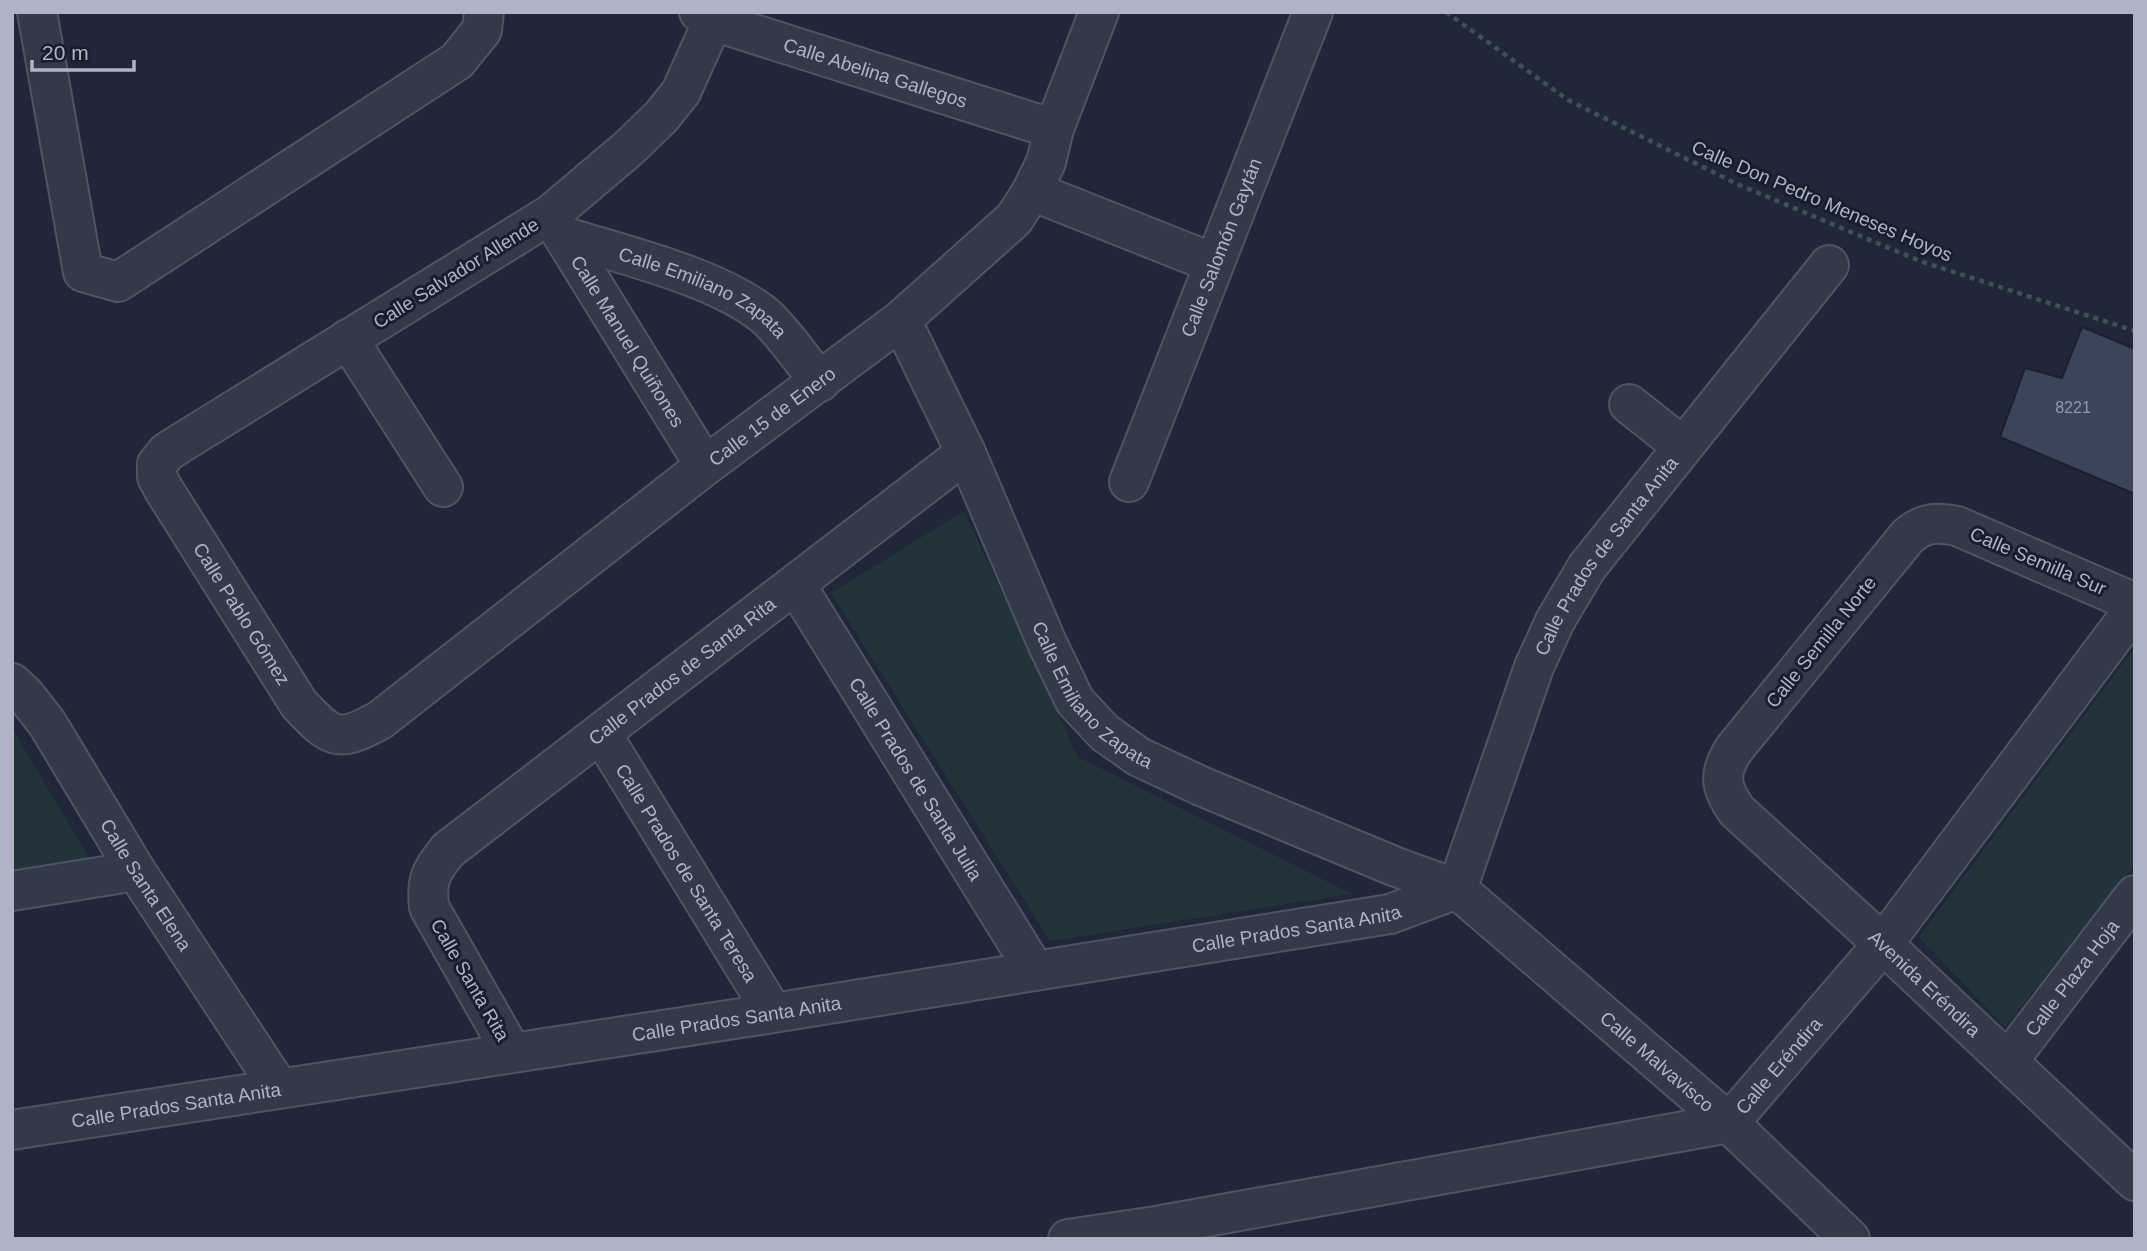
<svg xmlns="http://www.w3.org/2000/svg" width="2147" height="1251" font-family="Arial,sans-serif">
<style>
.green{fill:#22343a}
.building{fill:#3c4459;stroke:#1b2030;stroke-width:2}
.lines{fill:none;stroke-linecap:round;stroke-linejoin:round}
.minor-casing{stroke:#4e5464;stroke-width:42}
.path{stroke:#3f5157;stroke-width:4.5;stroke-dasharray:5 5;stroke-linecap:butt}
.minor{stroke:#343949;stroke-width:38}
.labels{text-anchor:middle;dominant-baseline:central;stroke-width:6;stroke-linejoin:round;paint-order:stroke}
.number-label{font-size:16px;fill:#9298ab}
.street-label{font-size:19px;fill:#aeb4c6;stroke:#191e2e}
</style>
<rect width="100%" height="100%" fill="#202739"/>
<!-- green -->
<g class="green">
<polygon points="964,511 1078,757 1352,894 1050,941 831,593"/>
<polygon points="2135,647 2135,864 2005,1027 1919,937"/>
<polygon points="12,728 92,863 12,876"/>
</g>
<!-- building -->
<polygon class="building" points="2082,327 2135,349 2135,494 2000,437 2025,368 2062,378"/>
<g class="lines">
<defs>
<g id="minor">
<polyline points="37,12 83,272 118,282 457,61 482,30 484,12"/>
<path id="s1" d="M 699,12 L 713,21 L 1054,129"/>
<path id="s2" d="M 713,21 L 681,92 L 661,117 L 629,148 L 551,214 L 181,443 L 167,452 L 157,464 L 157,477 L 164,490 L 299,704 C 331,738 337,744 380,720 L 705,466 L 901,320 L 1014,219 L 1032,191 L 1046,162 L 1054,129 L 1099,12"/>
<polyline points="1032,191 1213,263"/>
<path id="s3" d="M 558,228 L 705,466"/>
<path id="s4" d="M 563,236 C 623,255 715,276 764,315 C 781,329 804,363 820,382"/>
<path id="s5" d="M 901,320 L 966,453 L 1047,643 L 1075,701 L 1105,733 L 1139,757 L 1201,786 L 1396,867 L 1457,889 L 1729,1123 L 1850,1239"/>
<polyline points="348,339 443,487"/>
<polyline points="1629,404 1682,446"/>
<path id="s6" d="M 1129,482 L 1313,12"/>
<path id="s7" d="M 796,585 L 1035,971"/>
<path id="s8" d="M 2135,603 L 1957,526 C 1937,522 1924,522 1908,536 L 1734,749 C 1718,774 1720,787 1737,811 L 1883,944 L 2135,1181"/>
<path id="s9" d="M 12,683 L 25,695 L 47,723 L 136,871 L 279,1088"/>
<path id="s10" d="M 601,733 L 773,1013"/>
<path id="s11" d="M 1457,889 L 1534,667 L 1555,621 L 1587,567 L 1829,265"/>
<polyline points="12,891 136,871"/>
<path id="s12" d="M 512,1053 L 429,907 C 426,879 431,871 448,850 L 966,453"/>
<path id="s13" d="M 2008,1061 L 2135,895"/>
<path id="s14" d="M 12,1130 L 773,1013 L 1390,914 L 1457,889"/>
<path id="s15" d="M 1068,1239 L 1156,1226 L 1729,1123 L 1883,944 L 2135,608"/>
</g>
</defs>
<!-- minor casing -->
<use href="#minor" class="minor-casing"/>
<!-- path -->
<polyline class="path" points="1446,12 1568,100 1737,184 1920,261 2135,331"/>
<!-- minor -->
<use href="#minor" class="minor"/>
</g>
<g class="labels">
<!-- number labels -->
<g class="number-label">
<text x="2073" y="407">8221</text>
</g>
<!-- street labels -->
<g class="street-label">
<text stroke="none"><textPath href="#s1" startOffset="187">Calle Abelina Gallegos</textPath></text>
<text transform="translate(1822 201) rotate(23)">Calle Don Pedro Meneses Hoyos</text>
<text stroke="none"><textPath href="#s6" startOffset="252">Calle Salomón Gaytán</textPath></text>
<text transform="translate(456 273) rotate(-32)">Calle Salvador Allende</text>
<text stroke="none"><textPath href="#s4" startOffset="152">Calle Emiliano Zapata</textPath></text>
<text stroke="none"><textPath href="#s3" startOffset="133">Calle Manuel Quiñones</textPath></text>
<text stroke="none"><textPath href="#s2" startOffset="1596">Calle 15 de Enero</textPath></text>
<text stroke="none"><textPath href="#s11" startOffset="368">Calle Prados de Santa Anita</textPath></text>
<text transform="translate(2038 561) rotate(23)">Calle Semilla Sur</text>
<text stroke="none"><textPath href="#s2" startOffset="898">Calle Pablo Gómez</textPath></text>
<text transform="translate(1821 642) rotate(-51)">Calle Semilla Norte</text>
<text stroke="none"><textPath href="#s12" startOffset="525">Calle Prados de Santa Rita</textPath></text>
<text stroke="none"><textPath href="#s5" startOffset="425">Calle Emiliano Zapata</textPath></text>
<text stroke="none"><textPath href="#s7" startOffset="228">Calle Prados de Santa Julia</textPath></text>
<text stroke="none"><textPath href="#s10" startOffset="164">Calle Prados de Santa Teresa</textPath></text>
<text stroke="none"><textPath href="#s9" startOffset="243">Calle Santa Elena</textPath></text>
<text stroke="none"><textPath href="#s14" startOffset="1300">Calle Prados Santa Anita</textPath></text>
<text stroke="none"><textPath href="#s13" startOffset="105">Calle Plaza Hoja</textPath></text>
<text transform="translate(470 980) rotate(60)">Calle Santa Rita</text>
<text stroke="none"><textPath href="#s8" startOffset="844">Avenida Eréndira</textPath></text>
<text stroke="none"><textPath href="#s14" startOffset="733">Calle Prados Santa Anita</textPath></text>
<text stroke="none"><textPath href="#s5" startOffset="1113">Calle Malvavisco</textPath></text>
<text stroke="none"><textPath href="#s15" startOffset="747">Calle Eréndira</textPath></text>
<text stroke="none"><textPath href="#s14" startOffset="166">Calle Prados Santa Anita</textPath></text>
</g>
</g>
<!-- border -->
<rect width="2147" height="1251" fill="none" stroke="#aeb4c6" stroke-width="28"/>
<!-- scale -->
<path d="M32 60v10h102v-10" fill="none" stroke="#aeb4c6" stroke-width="3.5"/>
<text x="42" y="60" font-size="21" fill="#aeb4c6" stroke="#191e2e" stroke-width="5" paint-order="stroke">20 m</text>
</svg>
